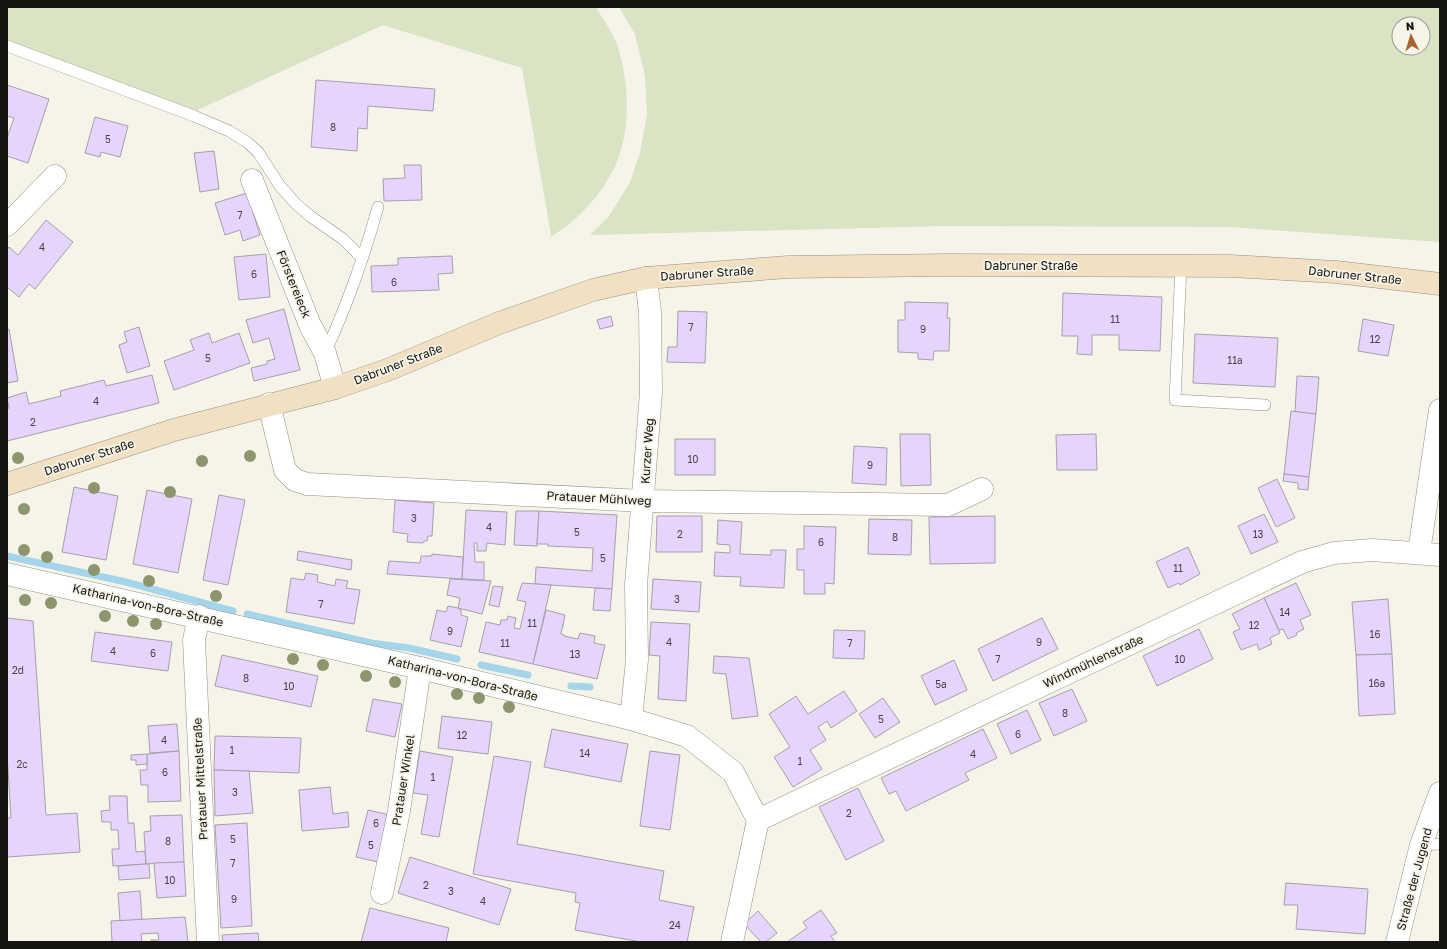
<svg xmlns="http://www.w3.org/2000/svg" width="1447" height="949" font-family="'Golos Text',sans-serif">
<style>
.green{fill:#d8e4c3;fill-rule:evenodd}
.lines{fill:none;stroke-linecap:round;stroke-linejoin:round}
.stream{stroke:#a5d5eb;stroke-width:7}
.building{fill:#e6d4fd;stroke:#a5a0aa}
.lane-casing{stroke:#939186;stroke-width:12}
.street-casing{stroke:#939186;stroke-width:23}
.secondary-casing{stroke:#939186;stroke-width:23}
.lane{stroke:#fff;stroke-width:11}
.street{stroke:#fff;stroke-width:22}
.secondary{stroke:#f1e1c2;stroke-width:22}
.tree{fill:#8c956b}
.labels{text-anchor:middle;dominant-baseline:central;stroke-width:3.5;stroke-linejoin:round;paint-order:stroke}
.number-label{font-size:10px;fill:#4a454c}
.street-label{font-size:12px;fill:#161511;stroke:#f6f4e8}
</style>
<rect width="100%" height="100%" fill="#f6f4e8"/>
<!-- green -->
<g class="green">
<path d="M 7,7 L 596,7 C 602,18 611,30 616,42 C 628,74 631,120 620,153 C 610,187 579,220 549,238 L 551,235 L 522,68 L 383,25 L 193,112 L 7,40 Z"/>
<path d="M 619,7 L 1440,7 L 1440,242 L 1229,227 L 945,226 L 590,235 L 609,216 L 630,182 L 640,153 L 647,114 L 645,76 L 635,34 ZM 1399,24 L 1423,24 L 1423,48 L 1399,48 Z"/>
</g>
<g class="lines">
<!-- stream -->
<g class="stream">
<polyline points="7,556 126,582 233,611"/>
<polyline points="247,614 371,643 409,648 457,659"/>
<polyline points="481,665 528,675"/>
<polyline points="571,686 590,687"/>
</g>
</g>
<!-- building -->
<g class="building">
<polygon points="316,80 435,89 433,111 368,106 367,129 358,128 357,151 311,147"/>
<polygon points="7,85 49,99 28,163 7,156 7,138 14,118 7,116"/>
<polygon points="95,117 128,126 120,157 101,152 100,157 85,153"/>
<polygon points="214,151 219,189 200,192 194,153"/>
<polygon points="404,165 421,165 422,200 384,201 383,179 405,178"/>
<polygon points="247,193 260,235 243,241 240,230 225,235 215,203"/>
<polygon points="46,220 73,242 35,289 29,284 19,297 7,287 7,250 9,247 18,255"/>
<polygon points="266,254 270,297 239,300 234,257"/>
<polygon points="452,256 453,273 438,274 439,290 372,292 371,266 398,265 398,258"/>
<polygon points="1063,293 1162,297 1160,351 1119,350 1119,335 1092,335 1092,355 1077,354 1078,336 1062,336"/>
<polygon points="905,302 948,303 947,318 950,318 949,351 934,351 933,360 918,359 918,353 898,352 898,320 905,320"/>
<polygon points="284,309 300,370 254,381 251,368 267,364 267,361 275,359 269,338 253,343 246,320"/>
<polygon points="678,311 707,312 705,363 667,362 668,347 677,347"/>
<polygon points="611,316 613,326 600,329 597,320"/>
<polygon points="1363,319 1394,325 1388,356 1358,351"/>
<polygon points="139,327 150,366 127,373 119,345 127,342 124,332"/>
<polygon points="9,329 18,381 7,383 7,330"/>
<polygon points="209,333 212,343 239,333 250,363 174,390 164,361 194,350 190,340"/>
<polygon points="1195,334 1278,338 1275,387 1193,383"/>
<polygon points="152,375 159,403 7,441 7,409 9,408 7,398 26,392 29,404 61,396 60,391 104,380 106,386"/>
<polygon points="1297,376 1319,377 1316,414 1295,412"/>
<polygon points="1291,411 1316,414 1309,477 1284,474"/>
<polygon points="900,434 930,434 931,485 901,486"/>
<polygon points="1096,434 1097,470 1057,470 1056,435"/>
<rect x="675" y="439" width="40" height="36"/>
<polygon points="854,446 887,448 886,485 852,483"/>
<polygon points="1284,474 1309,477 1308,490 1298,489 1298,483 1283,481"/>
<polygon points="1277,479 1295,518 1276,527 1258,488"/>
<polygon points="74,487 118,496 106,560 62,552"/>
<polygon points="147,490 192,499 178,573 133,564"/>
<polygon points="219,495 245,500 228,585 203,580"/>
<polygon points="395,500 434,503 432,536 428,536 427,541 424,541 423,543 407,542 408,534 393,532"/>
<polygon points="466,510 507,512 505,545 487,543 486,551 477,551 477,543 474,543 475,562 484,562 484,580 462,579"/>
<polygon points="516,511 539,511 537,546 514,545"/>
<polygon points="539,511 617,515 612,589 535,584 536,567 592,571 593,548 548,546 548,544 537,544"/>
<polygon points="1264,514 1278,542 1251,554 1238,526"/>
<polygon points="657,516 702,516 702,552 656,552"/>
<polygon points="995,516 995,563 930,564 929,517"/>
<polygon points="869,519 912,520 911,555 868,554"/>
<polygon points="718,520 742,522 740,554 771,555 771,550 786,550 784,588 740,586 741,577 714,576 715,552 730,553 730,545 717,544"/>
<polygon points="804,526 836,527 834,584 825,583 825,594 804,594 804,570 797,570 797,549 804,549"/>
<polygon points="1188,547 1200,574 1180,585 1179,583 1168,588 1156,562"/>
<polygon points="298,551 352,560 351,570 297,560"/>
<polygon points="432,554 463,557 462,579 387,574 389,561 420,563 421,556 432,556"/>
<polygon points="306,573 318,575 317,582 335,586 336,579 348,581 346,588 360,590 354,624 286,612 291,578 304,580"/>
<polygon points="450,579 491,581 482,614 458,608 460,598 447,595"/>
<polygon points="653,579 701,582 699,612 651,609"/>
<polygon points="522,583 551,585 533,664 479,652 486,622 500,625 501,620 507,620 508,616 516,618 514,628 520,629 526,602 517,600"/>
<polygon points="1296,583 1311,615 1300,620 1304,629 1296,633 1297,635 1288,639 1283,629 1279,630 1264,598"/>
<polygon points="493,586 503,587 499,607 489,605"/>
<polygon points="595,588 612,589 610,611 593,610"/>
<polygon points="1264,598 1280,633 1270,638 1272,644 1259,650 1257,644 1241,650 1233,632 1240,629 1232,614"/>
<polygon points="1388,599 1392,654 1356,655 1352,602"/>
<polygon points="448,606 458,608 461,610 461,615 468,617 461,647 430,640 437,610 446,612"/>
<polygon points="546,610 565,615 561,634 564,635 564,636 578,639 580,633 595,636 594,643 605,645 597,679 533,664"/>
<polygon points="7,618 33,621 46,815 77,813 80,852 7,857 7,818 11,818 7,753"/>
<polygon points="1042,618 1058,649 993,681 978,649"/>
<polygon points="651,622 690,624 686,701 658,699 660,656 649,655"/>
<polygon points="1199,629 1213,659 1157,686 1143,656"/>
<polygon points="834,630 865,631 864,659 833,658"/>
<polygon points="95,632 172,642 168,671 91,661"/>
<polygon points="1392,654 1395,714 1359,716 1356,655"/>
<polygon points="222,655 318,676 311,707 215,686"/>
<polygon points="714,656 749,658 758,716 732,719 726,674 713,673"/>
<polygon points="954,660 967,690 935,705 921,676"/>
<polygon points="1072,689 1087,721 1054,736 1039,703"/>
<polygon points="844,691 857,711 831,728 827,721 818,727 826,740 810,750 822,769 793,787 774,757 790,747 769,714 796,696 808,714"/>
<polygon points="883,698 900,722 875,738 859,714"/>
<polygon points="373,699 402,704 395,737 366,731"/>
<polygon points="1027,710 1041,740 1011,754 997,724"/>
<polygon points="442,716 492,722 488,754 438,748"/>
<polygon points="177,724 179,751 150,753 148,726"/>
<polygon points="552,729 628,744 621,782 544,767"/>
<polygon points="983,729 997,758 965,773 969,780 906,811 896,791 889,794 881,778"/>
<polygon points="215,736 301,738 299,773 214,770"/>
<polygon points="179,751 181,801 148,802 148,785 141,785 140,770 147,770 147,754"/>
<polygon points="420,751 453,757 439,837 421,834 428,795 413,793"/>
<polygon points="650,751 680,755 670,830 640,826"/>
<polygon points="147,754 147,764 136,765 136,760 131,760 131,755"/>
<polygon points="494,756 531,762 517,844 664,871 659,900 694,907 687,942 641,942 575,930 580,903 575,902 576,893 473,874"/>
<polygon points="214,770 249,771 253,813 215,816"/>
<polygon points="330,787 333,814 348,812 349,827 302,831 299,790"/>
<polygon points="858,788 884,841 846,860 819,807"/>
<polygon points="109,796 127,796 128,823 134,823 136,852 145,851 146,864 113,866 112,849 119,849 118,830 111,830 111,822 102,822 101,811 110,810"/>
<polygon points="368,810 390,815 378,862 356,857"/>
<polygon points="182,815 184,862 146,864 144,832 151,831 150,816"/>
<polygon points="247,823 252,926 221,928 215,825"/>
<polygon points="410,857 511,889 499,925 398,893"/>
<polygon points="184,862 186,896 157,898 154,863"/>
<polygon points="146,864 149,864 150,878 119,880 118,866"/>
<polygon points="1286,883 1368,889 1365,934 1296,929 1298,905 1284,905"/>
<polygon points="140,891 142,920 120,921 118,893"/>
<polygon points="370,908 449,928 446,942 361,942"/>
<polygon points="821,910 837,933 831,936 835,942 787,942 807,928 803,922"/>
<polygon points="758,911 777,933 766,942 761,942 744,924"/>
<polygon points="185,917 188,942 152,942 151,940 159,940 158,933 141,934 142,942 112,942 111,921"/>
<polygon points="258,933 259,942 223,942 222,935"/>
</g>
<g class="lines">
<defs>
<g id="lane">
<polyline points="7,46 194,116 229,131 247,142 258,152 280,186 296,204 310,216 343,239 362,258"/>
<polyline points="1181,266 1175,400 1265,405"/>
<path d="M 325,353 C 347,306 364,257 378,207"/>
<polyline points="1421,845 1440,844"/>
</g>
<g id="street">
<polyline points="252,180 310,325 325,353 335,388"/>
<polyline points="7,225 55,176"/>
<polyline points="269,404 285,470 295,480 307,484 644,501 948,505 982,489"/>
<polyline points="1419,552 1440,410"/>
<polyline points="7,574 420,668 631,719 687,736 733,772 758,820 732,942"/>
<polyline points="199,616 194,640 208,942"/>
<polyline points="631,719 637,660 636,585 651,392 650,312 646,278"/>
<polyline points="758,820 1302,562 1334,553 1372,550 1440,555"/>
<polyline points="382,893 399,811 420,668"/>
<polyline points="1397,942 1421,845 1440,793"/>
</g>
<polyline id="secondary" points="7,484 174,430 335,388 390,369 499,323 593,290 646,278 788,267 947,265 1231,266 1336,272 1440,284"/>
</defs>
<!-- lane casing -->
<use href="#lane" class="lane-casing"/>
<!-- street casing -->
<use href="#street" class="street-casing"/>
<!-- secondary casing -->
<use href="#secondary" class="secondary-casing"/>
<!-- lane -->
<use href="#lane" class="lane"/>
<!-- street -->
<use href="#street" class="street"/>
<!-- secondary -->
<use href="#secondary" class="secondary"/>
</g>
<!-- trees -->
<g class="tree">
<circle cx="250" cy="456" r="6"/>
<circle cx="18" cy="458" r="6"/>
<circle cx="202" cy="461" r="6"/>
<circle cx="94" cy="488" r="6"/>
<circle cx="170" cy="492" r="6"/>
<circle cx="24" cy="509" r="6"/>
<circle cx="24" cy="550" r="6"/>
<circle cx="47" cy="557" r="6"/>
<circle cx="94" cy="570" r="6"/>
<circle cx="149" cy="581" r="6"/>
<circle cx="216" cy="596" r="6"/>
<circle cx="25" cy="600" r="6"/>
<circle cx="51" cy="603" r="6"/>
<circle cx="105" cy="616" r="6"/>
<circle cx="133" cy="621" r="6"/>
<circle cx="156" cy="624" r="6"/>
<circle cx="293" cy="659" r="6"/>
<circle cx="323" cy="665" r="6"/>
<circle cx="366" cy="676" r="6"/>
<circle cx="395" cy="682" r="6"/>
<circle cx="457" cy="694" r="6"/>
<circle cx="479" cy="698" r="6"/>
<circle cx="509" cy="707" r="6"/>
</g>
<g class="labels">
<!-- number labels -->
<g class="number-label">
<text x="333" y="127">8</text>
<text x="108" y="139">5</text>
<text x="240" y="215">7</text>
<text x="42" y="247">4</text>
<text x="254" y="274">6</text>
<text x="394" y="282">6</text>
<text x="1115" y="319">11</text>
<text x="691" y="327">7</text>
<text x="923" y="329">9</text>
<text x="1375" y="339">12</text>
<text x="208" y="358">5</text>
<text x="1235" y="360">11a</text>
<text x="96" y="401">4</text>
<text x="33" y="422">2</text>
<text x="693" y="459">10</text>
<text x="870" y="465">9</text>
<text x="414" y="518">3</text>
<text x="489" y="527">4</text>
<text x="577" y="532">5</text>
<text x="680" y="534">2</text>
<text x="1258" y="534">13</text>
<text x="895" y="537">8</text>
<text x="821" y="542">6</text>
<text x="603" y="558">5</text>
<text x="1178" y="568">11</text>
<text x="677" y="599">3</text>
<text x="321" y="604">7</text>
<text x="1285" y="612">14</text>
<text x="532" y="623">11</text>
<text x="1254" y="625">12</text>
<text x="450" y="631">9</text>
<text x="1375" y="634">16</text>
<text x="669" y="642">4</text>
<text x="1039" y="642">9</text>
<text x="505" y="643">11</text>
<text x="850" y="643">7</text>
<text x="113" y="651">4</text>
<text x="153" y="653">6</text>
<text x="575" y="654">13</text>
<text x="998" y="659">7</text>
<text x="1180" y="659">10</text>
<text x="18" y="670">2d</text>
<text x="246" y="678">8</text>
<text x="1377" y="683">16a</text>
<text x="941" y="684">5a</text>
<text x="289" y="686">10</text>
<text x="1065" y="713">8</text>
<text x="881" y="719">5</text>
<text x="1018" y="734">6</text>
<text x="462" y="735">12</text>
<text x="164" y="740">4</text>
<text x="232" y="750">1</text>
<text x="585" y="753">14</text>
<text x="973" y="754">4</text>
<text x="800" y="761">1</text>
<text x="22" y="764">2c</text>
<text x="165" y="772">6</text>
<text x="433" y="777">1</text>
<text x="235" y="792">3</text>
<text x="849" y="813">2</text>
<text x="376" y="823">6</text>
<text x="233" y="839">5</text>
<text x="168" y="841">8</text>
<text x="371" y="845">5</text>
<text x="233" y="863">7</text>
<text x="170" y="880">10</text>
<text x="426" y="885">2</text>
<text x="451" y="891">3</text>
<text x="234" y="899">9</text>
<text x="483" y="901">4</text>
<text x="675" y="925">24</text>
</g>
<!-- street labels -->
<g class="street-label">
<text x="1031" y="265">Dabruner Straße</text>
<text transform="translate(707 273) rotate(-4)">Dabruner Straße</text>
<text transform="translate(1355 275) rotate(6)">Dabruner Straße</text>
<text transform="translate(294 284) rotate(68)">Förstereieck</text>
<text transform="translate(398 364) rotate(-21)">Dabruner Straße</text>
<text transform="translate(647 451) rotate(-86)">Kurzer Weg</text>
<text transform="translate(89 457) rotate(-18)">Dabruner Straße</text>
<text transform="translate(599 498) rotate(3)">Pratauer Mühlweg</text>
<text transform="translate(148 605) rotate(13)">Katharina-von-Bora-Straße</text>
<text transform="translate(1093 661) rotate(-25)">Windmühlenstraße</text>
<text transform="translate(463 678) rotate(14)">Katharina-von-Bora-Straße</text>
<text transform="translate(200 779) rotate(-93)">Pratauer Mittelstraße</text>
<text transform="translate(403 780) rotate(-81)">Pratauer Winkel</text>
<text transform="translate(1414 879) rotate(-75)">Straße der Jugend</text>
</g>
</g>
<!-- border -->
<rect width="1447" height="949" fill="none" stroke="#161511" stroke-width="16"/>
<!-- north arrow -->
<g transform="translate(1411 36) rotate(355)"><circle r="19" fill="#f6f4e8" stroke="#9c9b92"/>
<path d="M0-3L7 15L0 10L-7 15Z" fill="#a5642f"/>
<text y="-6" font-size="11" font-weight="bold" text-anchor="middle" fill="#161511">N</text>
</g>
</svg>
